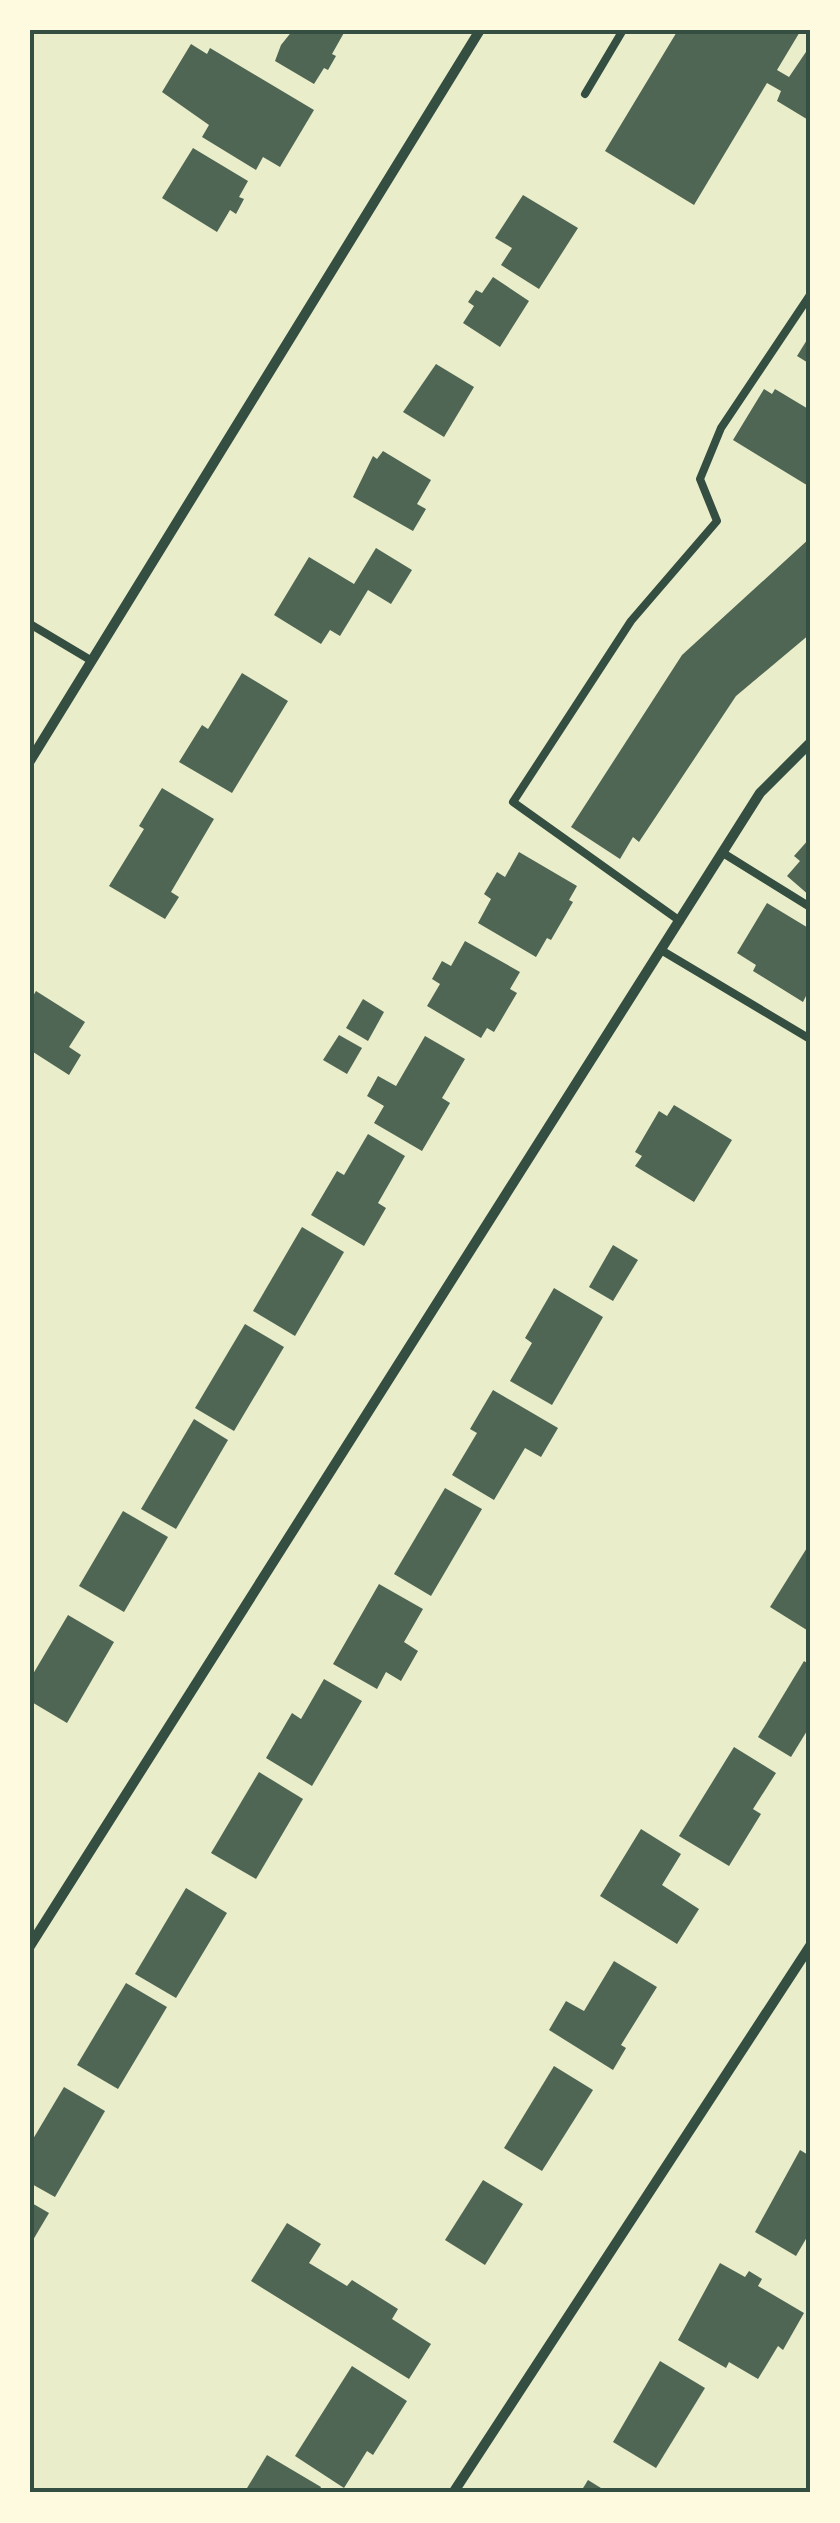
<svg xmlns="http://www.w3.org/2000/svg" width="840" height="2523" font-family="'DM Sans',sans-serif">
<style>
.building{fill:#4f6655}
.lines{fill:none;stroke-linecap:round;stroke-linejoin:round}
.service{stroke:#344e41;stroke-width:8}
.minor{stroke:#344e41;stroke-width:10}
.neatline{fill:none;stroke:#344e41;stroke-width:4}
</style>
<rect width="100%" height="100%" fill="#e9edc9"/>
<!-- building -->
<g class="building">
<polygon points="293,30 345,31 332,54 336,56 328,70 324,68 314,84 275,61 281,45"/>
<polygon points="678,30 801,30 777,70 789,77 810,46 810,121 777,101 781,91 767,83 694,205 605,151"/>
<polygon points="191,44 207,54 210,48 314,110 280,167 263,157 256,170 202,137 209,125 162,92"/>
<polygon points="193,148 248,181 239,197 244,199 236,214 230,210 217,232 162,198"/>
<polygon points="523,195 578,228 539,289 501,265 512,248 495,238"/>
<polygon points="493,277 529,301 500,347 463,323 474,306 468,302 476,290 482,293"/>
<polygon points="810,335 810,364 797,356"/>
<polygon points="436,364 474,387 444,437 403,412"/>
<polygon points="764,389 772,394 775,389 810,410 810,487 733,440"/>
<polygon points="383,451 431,480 417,504 426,509 413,531 353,497 373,456 377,459"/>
<polygon points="810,538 810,634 736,696 639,842 633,837 620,859 571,827 682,655"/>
<polygon points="376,548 412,570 391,604 368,590 340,636 330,630 321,644 274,615 309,557 354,584"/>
<polygon points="242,673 288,701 232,793 179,762 202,725 208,729"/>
<polygon points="162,788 214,819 171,892 179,897 165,919 109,886 144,829 139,826"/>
<polygon points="810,838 810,896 787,876 800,861 794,856"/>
<polygon points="519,852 577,886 569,900 573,902 551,940 547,938 536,957 478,923 491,899 484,894 497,872 505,877"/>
<polygon points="767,903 810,929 810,999 806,996 803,1002 753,971 756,965 737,953"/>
<polygon points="465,941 520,972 510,989 517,993 494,1032 487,1028 481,1038 427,1006 440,984 432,979 442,961 451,966"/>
<polygon points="36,991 85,1022 69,1047 81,1055 69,1075 30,1050 30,1001"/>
<polygon points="363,999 384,1012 368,1041 346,1028"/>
<polygon points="339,1035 362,1048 347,1074 323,1060"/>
<polygon points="425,1036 465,1059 442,1098 450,1103 422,1151 374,1123 384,1106 367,1096 378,1076 396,1086"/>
<polygon points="674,1105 732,1140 694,1202 635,1166 642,1156 635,1152 659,1111 667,1116"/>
<polygon points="368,1134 405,1156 378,1203 386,1208 364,1246 311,1215 337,1171 344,1175"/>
<polygon points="302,1227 344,1252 295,1336 253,1311"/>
<polygon points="613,1245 638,1260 613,1301 589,1287"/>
<polygon points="554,1288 603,1317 552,1405 510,1381 532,1343 525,1338"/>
<polygon points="245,1324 284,1347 234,1431 195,1408"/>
<polygon points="493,1390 558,1428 541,1457 525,1448 494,1500 452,1475 477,1433 470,1429"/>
<polygon points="194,1419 228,1440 176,1529 141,1509"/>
<polygon points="445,1488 482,1509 431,1596 394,1574"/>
<polygon points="123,1511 168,1537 124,1612 79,1586"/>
<polygon points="810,1543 810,1632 770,1607"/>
<polygon points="379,1584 423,1609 404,1642 418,1651 401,1681 386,1672 377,1689 333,1664"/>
<polygon points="68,1615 114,1642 67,1723 30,1701 30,1679"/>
<polygon points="804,1661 810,1665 810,1726 791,1757 758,1737"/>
<polygon points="324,1679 362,1701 312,1786 266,1758 292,1713 301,1719"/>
<polygon points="734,1747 776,1773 753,1809 761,1814 729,1866 679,1836"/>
<polygon points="259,1772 303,1799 256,1879 211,1853"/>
<polygon points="641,1829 681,1854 662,1885 699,1909 677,1944 600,1896"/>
<polygon points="186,1888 227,1913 176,1998 135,1974"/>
<polygon points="614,1961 657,1987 621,2045 626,2048 613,2070 549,2030 566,2001 584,2011"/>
<polygon points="126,1983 167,2007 118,2089 77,2065"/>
<polygon points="554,2066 593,2090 542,2171 504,2148"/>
<polygon points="64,2087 105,2111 55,2197 30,2183 30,2144"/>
<polygon points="800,2150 810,2156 810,2232 796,2256 755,2232"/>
<polygon points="483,2180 523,2204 485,2265 445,2240"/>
<polygon points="30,2202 49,2213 30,2245"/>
<polygon points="287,2223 321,2244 309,2263 347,2286 352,2280 398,2309 392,2319 431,2344 409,2379 251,2281"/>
<polygon points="720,2263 745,2277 749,2271 762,2279 758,2286 804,2313 783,2350 778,2346 758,2379 729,2362 726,2368 678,2340"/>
<polygon points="660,2361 705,2388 656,2468 613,2442"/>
<polygon points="352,2366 407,2401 373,2455 367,2451 344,2488 295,2456"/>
<polygon points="267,2455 321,2487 318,2493 244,2493"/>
<polygon points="588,2480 609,2493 580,2493"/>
</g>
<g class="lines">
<!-- service -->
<g class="service">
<polyline points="585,94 623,30"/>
<polyline points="30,624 92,661"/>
<polyline points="723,853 810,907"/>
<polyline points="680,921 513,802 631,621 717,521 700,479 721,428 810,295"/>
<polyline points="661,950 810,1039"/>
</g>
<!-- minor -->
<g class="minor">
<polyline points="30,761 480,30"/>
<polyline points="30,1946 760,793 810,743"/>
<polyline points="453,2493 810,1946"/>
</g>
</g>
<!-- border -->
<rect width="840" height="2523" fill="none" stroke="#fefae0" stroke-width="65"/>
<rect x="32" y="32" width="776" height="2458" class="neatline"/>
</svg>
